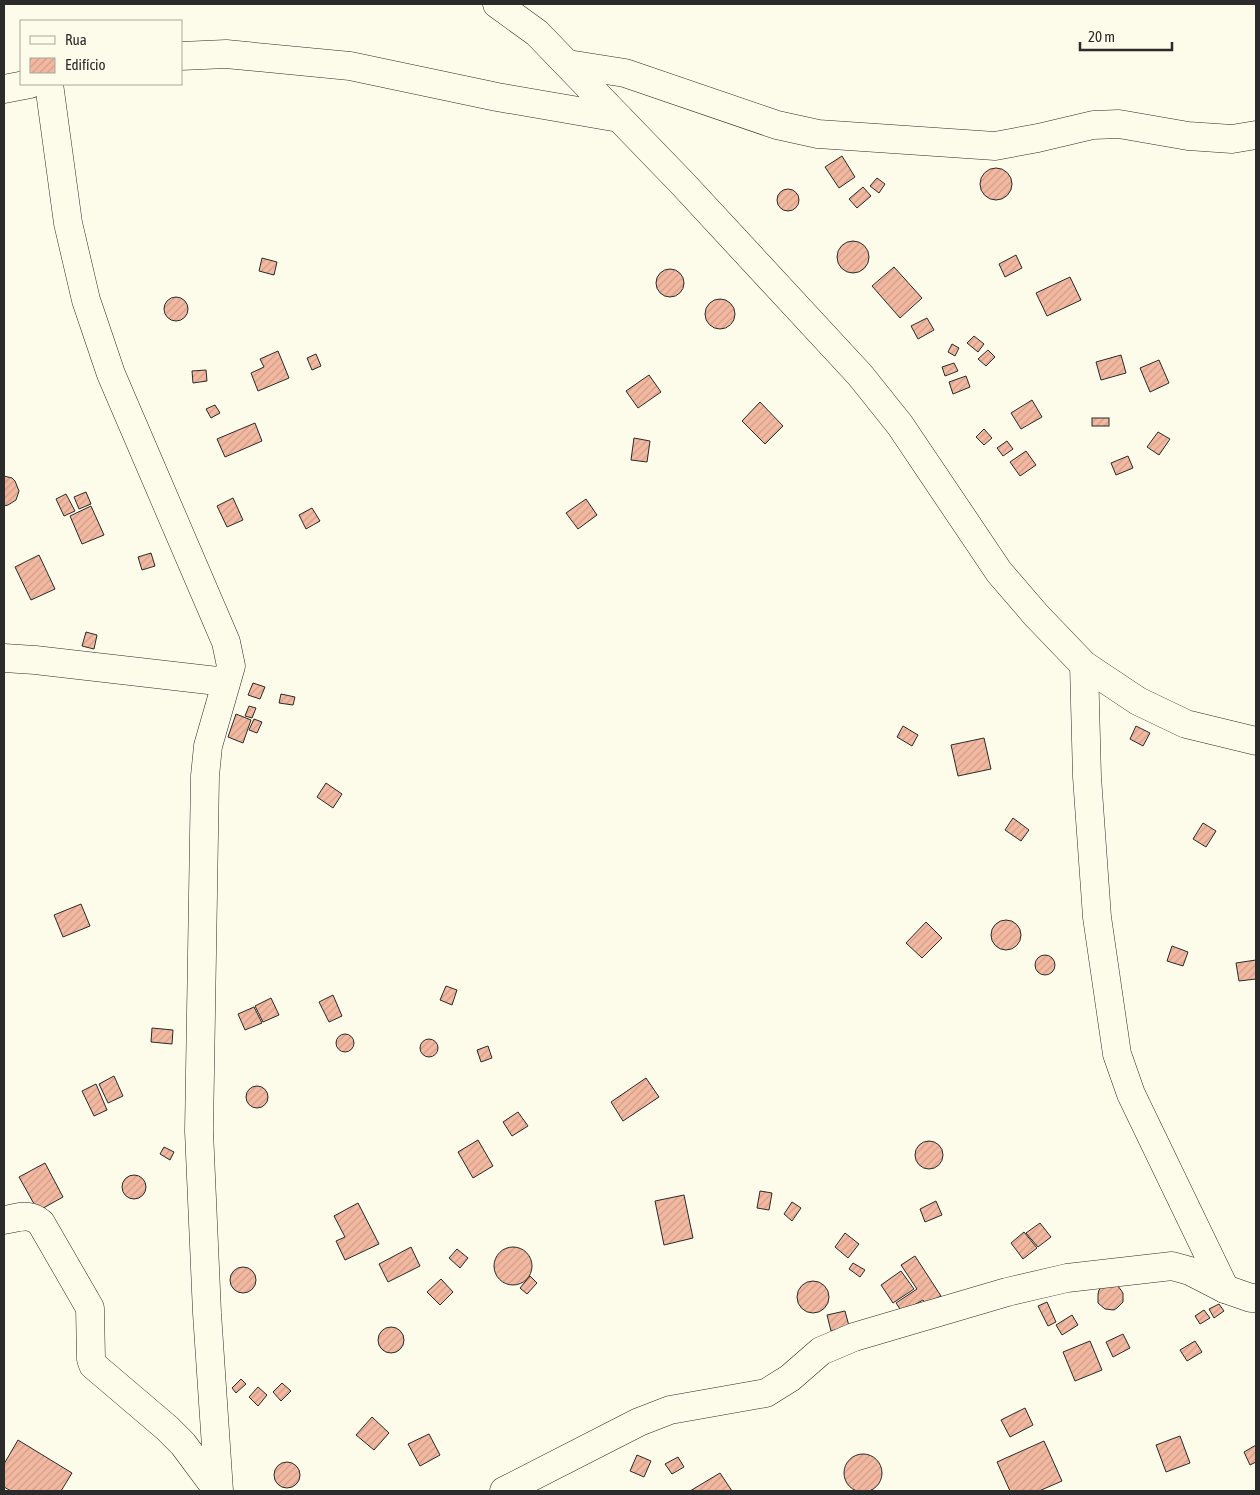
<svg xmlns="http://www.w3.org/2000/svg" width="1260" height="1495" font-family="'Asap Condensed',sans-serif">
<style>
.building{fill:url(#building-hatch);stroke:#2b2b2b}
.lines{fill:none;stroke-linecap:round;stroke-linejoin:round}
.minor-casing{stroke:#2b2b2b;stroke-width:29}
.minor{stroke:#fdfbea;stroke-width:28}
</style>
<defs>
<pattern id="building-hatch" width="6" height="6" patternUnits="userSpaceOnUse" patternTransform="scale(1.25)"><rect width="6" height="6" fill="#f2b8a0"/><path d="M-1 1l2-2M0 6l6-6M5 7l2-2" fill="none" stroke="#d09e8a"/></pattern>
</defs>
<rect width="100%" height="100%" fill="#fdfbea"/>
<!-- building -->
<g class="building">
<polygon points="842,156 855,177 839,188 825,167"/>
<circle cx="996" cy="184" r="16"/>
<polygon points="877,178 885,184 879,193 870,186"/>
<polygon points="863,187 871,196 857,208 849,199"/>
<circle cx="788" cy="200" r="11"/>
<circle cx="853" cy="257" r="16"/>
<polygon points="1016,255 1022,268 1005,277 999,264"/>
<polygon points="262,258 277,262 274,275 259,271"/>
<polygon points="894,267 922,298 900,318 872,286"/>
<circle cx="670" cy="283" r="14"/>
<polygon points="1070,277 1081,300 1047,316 1036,293"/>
<circle cx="176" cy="309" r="12"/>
<circle cx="720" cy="314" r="15"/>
<polygon points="927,318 934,330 918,339 911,326"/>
<polygon points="974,336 984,344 978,352 967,343"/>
<polygon points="952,344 959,348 955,356 948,352"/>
<polygon points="988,350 995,357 986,366 978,359"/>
<polygon points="278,351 289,378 258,391 251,373 264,367 260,359"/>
<polygon points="316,354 321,366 312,370 307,358"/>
<polygon points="1121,355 1126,373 1101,380 1096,362"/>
<polygon points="1159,360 1169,383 1150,392 1140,368"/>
<polygon points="954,363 958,371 945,376 942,367"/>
<polygon points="206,370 207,381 193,383 192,371"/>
<polygon points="649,375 661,392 638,408 626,391"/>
<polygon points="966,376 970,387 953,394 949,382"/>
<polygon points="1032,400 1042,417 1021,429 1011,413"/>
<polygon points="760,402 783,426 765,444 742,421"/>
<polygon points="215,405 220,413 211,418 206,409"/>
<rect x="1092" y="418" width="17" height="8"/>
<polygon points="255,423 262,441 225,457 217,439"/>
<polygon points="984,429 992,438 984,445 976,437"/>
<polygon points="1158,432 1170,439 1159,455 1147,447"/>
<polygon points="634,438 650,441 647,462 631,460"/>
<polygon points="1007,441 1013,449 1003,456 997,448"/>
<polygon points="1026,451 1036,465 1020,476 1010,462"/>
<polygon points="1128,456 1133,468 1116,475 1111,463"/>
<polygon points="4,476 12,478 15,481 19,491 16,500 8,505 4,506"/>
<polygon points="86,492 91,504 79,509 74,497"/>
<polygon points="66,494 75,511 64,516 56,499"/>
<polygon points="233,498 243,520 227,527 217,506"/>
<polygon points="586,499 597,515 578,529 566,513"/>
<polygon points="91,506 104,535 82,544 70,516"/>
<polygon points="312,508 320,521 306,529 299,515"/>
<polygon points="151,553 155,566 142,570 138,557"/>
<polygon points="39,555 55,589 31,600 15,567"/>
<polygon points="86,632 97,635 94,649 82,646"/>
<polygon points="253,683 265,687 260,699 248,695"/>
<polygon points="281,694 295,697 293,705 279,703"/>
<polygon points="249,706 256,708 252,718 245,716"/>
<polygon points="236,714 251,720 243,743 228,737"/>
<polygon points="254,719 262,722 257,733 249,730"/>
<polygon points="903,726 918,735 912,746 897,737"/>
<polygon points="1136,726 1150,733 1143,746 1130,739"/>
<polygon points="984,738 991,769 958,776 951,745"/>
<polygon points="326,783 342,794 333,808 317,797"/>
<polygon points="1013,818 1029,830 1021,841 1005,830"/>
<polygon points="1203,823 1216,831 1206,847 1193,839"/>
<polygon points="81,904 90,926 63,937 54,915"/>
<circle cx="1006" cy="935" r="15"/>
<polygon points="926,922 942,938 922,958 906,943"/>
<polygon points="1172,946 1188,952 1183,966 1167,961"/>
<circle cx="1045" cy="965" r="10"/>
<polygon points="1256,960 1256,979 1239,981 1236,963"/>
<polygon points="446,986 457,990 452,1005 440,1000"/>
<polygon points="333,995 342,1016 329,1022 319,1002"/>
<polygon points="271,998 279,1015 263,1022 255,1006"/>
<polygon points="254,1007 262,1023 245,1030 238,1014"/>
<polygon points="152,1028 173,1030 172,1044 151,1042"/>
<circle cx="345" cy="1043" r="9"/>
<circle cx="429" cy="1048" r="9"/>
<polygon points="488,1046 492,1058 481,1062 477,1050"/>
<polygon points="114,1076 123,1096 108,1103 99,1084"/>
<polygon points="646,1078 659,1097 623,1121 611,1102"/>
<polygon points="96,1084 107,1110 94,1116 82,1091"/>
<circle cx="257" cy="1097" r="11"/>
<polygon points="518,1112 528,1126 512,1136 503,1122"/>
<polygon points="478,1140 493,1166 473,1178 458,1152"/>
<circle cx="929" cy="1155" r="14"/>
<polygon points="164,1147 174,1152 170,1160 160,1154"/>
<polygon points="45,1163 63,1197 38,1211 19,1177"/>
<circle cx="134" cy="1187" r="12"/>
<polygon points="760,1191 772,1193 769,1210 757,1208"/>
<polygon points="684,1195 693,1238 664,1245 655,1201"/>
<polygon points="936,1201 942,1215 925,1222 920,1209"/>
<polygon points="792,1202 801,1208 792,1221 784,1214"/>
<polygon points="358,1203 379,1244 345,1260 336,1241 345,1237 334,1216"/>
<polygon points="1040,1223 1051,1237 1038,1247 1026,1233"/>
<polygon points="1024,1232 1037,1248 1023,1259 1011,1243"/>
<polygon points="845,1233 859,1244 848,1258 835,1247"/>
<polygon points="411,1247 420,1266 388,1282 379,1264"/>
<circle cx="513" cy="1266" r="19"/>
<polygon points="457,1249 468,1258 460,1268 449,1258"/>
<polygon points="915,1256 941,1296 926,1304 923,1300 902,1312 896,1303 917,1289 901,1265"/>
<polygon points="853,1263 865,1270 860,1277 849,1269"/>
<circle cx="243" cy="1280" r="13"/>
<polygon points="901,1271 914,1289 893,1303 881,1285"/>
<polygon points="530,1276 537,1283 527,1294 520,1288"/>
<polygon points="441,1279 453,1292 440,1305 427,1292"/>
<circle cx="813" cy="1297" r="16"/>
<polygon points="1118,1286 1123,1293 1123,1302 1117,1308 1114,1310 1105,1309 1098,1303 1098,1294 1099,1290 1102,1287"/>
<polygon points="1047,1302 1056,1322 1048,1326 1038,1306"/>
<polygon points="1219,1304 1224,1311 1214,1318 1209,1309"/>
<polygon points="1204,1310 1210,1318 1200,1324 1195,1316"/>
<polygon points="845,1311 849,1326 831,1331 827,1315"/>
<polygon points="1072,1315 1078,1325 1062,1335 1056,1325"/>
<circle cx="391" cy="1340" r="13"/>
<polygon points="1123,1334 1130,1348 1113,1357 1106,1342"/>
<polygon points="1090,1341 1102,1370 1075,1381 1063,1352"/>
<polygon points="1195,1341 1202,1352 1187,1361 1180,1350"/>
<polygon points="241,1379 246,1384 236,1393 232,1388"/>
<polygon points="282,1383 291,1391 281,1401 273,1392"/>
<polygon points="258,1387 267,1395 258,1406 249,1397"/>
<polygon points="1025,1408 1033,1425 1010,1437 1001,1420"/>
<polygon points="372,1417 389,1433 374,1450 356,1435"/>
<polygon points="429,1434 440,1455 420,1466 408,1444"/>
<polygon points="1180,1436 1190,1463 1166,1472 1156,1445"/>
<polygon points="18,1440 72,1473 61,1491 11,1491 4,1487 4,1464"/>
<polygon points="1044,1441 1062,1481 1039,1491 1010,1491 997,1462"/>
<polygon points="1256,1445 1256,1462 1250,1465 1244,1452"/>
<circle cx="863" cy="1473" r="19"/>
<polygon points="637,1455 651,1461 644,1477 630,1471"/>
<polygon points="678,1457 684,1467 672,1474 665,1464"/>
<circle cx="287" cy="1475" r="13"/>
<polygon points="720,1473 732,1491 690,1491"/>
</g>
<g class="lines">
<defs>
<g id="minor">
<polyline points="497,4 537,33 683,184 860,375 900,425 999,572 1036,615 1084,665 1138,701 1186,724 1256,741"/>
<polyline points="181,56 226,54 350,66 497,97 619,118"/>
<polyline points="568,64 625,73 777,125 818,134 995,146 1038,138 1093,125 1119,124 1188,136 1232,139 1256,135"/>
<polyline points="49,84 68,223 86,300 111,374 226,642 231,666 208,746 205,776 199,1131 207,1313 219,1491"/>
<polyline points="4,89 30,84"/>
<polyline points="4,658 35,660 226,682"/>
<polyline points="1084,665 1087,777 1097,917 1117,1054 1131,1094 1225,1289"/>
<path d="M 4,1220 C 18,1218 29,1212 41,1223 L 90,1308 L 91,1359 L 93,1365 L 167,1428 L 183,1444 L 218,1491"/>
<polyline points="504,1491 639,1422 670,1410 766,1393 790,1378 821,1351 854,1337 1007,1292 1067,1278 1172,1266 1190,1271 1225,1289 1251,1298 1256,1298"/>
</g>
</defs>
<!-- minor casing -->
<use href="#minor" class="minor-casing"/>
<!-- minor -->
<use href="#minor" class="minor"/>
</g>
<!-- border -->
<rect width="1260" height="1495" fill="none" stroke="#2b2b2b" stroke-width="10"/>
<!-- legend -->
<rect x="20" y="20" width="162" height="65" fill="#fdfbea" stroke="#a9a89e"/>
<rect x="30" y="36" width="25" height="8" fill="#fdfbea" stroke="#a9a89e"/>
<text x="65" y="45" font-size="15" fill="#2b2b2b">Rua</text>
<rect x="30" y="58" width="25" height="15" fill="url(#building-hatch)" stroke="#a9a89e"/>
<text x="65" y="70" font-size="15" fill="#2b2b2b">Edifício</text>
<!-- scale -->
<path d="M1080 42v8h92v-8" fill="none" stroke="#2b2b2b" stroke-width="2.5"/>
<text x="1088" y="42" font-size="15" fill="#2b2b2b" stroke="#fdfbea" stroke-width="4" paint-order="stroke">20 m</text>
</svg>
